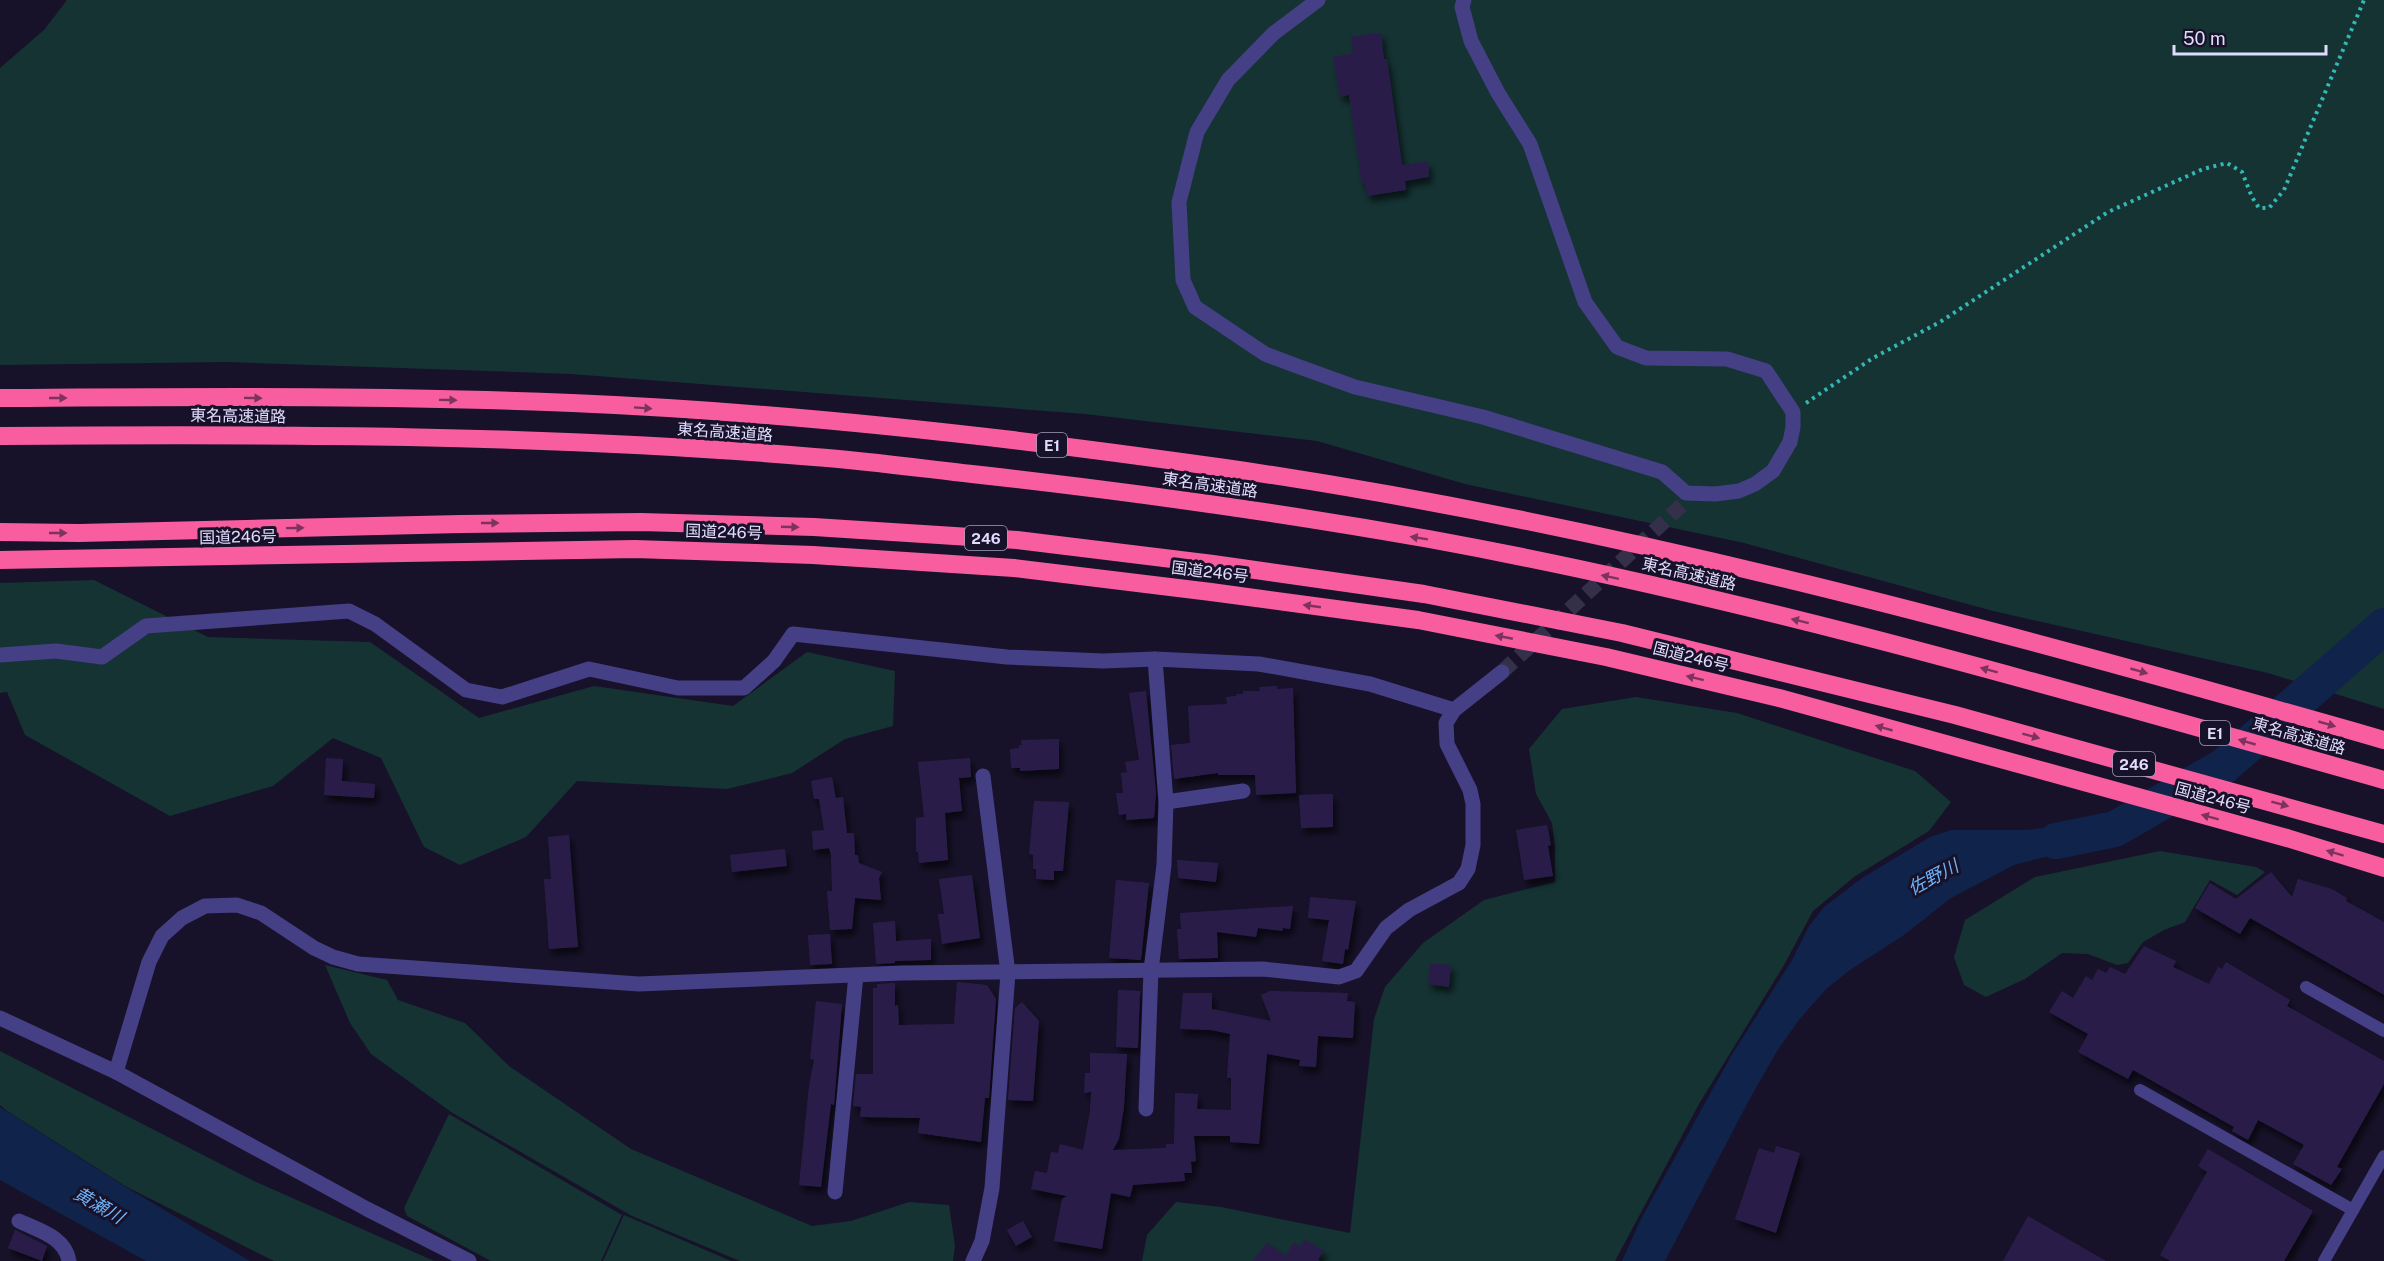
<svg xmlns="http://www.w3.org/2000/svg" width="2384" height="1261" font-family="'Public Sans','Noto Sans JP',sans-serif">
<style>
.green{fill:#153333}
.water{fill:#10234b}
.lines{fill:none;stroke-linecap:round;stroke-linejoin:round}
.river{stroke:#10234b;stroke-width:36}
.building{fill:#291f4a;filter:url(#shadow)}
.street-tunnel{stroke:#353049;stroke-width:15;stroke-dasharray:15 8;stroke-linecap:butt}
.path{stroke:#36b7b5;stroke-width:4;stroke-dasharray:3 4.5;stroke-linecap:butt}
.lane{stroke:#453f86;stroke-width:12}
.street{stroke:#453f86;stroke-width:15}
.highway{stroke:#f85da0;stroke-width:18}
.oneway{fill:#7c345f}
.labels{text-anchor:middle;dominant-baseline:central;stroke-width:6;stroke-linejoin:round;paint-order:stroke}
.shield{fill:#171229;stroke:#a49fbd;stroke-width:1.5}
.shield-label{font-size:15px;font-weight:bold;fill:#e1dcfd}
.street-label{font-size:16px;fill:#e1dcfd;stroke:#171229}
.water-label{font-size:18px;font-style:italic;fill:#6fb2f8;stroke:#171229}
</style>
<defs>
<filter id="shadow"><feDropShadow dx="3.5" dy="6" stdDeviation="3" flood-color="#0009"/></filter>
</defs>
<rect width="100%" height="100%" fill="#171229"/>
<!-- green -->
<g class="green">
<polygon points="67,0 2384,0 2384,709 2268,673 1993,611 1744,543 1465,484 1317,441 1085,414 571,374 227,362 0,365 0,68 44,30"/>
<polygon points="94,580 208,637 370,642 479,718 594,686 733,706 807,652 895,671 893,726 845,739 792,773 727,789 577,781 526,837 460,865 424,847 381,758 333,738 273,786 170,816 25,735 7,692 0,693 0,583"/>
<polygon points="1636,697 1737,713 1915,771 1951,802 1929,831 1854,877 1813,911 1784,965 1699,1104 1615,1261 1142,1261 1147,1235 1176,1202 1221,1207 1350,1233 1374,1019 1385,987 1423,943 1484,900 1555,882 1555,847 1552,823 1536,794 1529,749 1562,709"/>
<polygon points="2160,851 2256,867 2265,872 2237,895 2210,880 2185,922 2164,930 2143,942 2128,963 2117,965 2088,954 2062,953 2025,979 1986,997 1964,985 1954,957 1965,920 2035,877"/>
<polygon points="325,965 387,980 398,1000 465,1023 509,1066 631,1149 812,1226 851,1221 909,1202 949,1205 955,1246 953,1261 740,1261 632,1216 451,1112 371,1054 350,1023"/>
<polygon points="0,1051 254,1181 434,1261 274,1261 125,1186 7,1111 0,1105"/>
<polygon points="449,1114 622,1215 601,1261 491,1261 407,1216 404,1208"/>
<polygon points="624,1215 731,1261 603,1261"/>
</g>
<!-- water -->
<g class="water">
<polygon points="2101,824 2106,841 2014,865 1951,898 1904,935 1850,970 1826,989 1799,1020 1777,1051 1748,1102 1665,1261 1622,1261 1641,1219 1731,1056 1791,962 1809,926 1824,907 1862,878 1930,837 1951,830 2028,830 2061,825 2072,827"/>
<polygon points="0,1107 124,1186 250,1261 146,1261 0,1180"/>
</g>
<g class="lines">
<!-- river -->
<polyline class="river" points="2056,841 2115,829 2224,766 2384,626"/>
</g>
<!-- building -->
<g class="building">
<polygon points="1381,33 1384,59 1387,59 1402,165 1428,161 1429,177 1405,181 1406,190 1367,196 1365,183 1362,184 1349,95 1340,97 1333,57 1353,53 1351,36"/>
<polygon points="1277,686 1277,689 1293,688 1296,793 1256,795 1255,775 1218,775 1218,773 1174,779 1171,745 1190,743 1188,706 1227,704 1226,697 1237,696 1236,694 1243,694 1243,691 1260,691 1259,687"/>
<polygon points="1146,691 1156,793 1154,818 1126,820 1126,814 1119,815 1116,793 1123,793 1121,773 1127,772 1125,762 1139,760 1129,693"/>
<polygon points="1059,739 1059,769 1020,771 1020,768 1011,768 1010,749 1019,748 1019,745 1022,745 1021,740"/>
<polygon points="326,758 343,759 342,781 375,784 374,798 324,795"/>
<polygon points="970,758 971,777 959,778 962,811 945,813 948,860 919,863 918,852 916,852 916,818 924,817 918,762"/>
<polygon points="832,777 836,798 843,797 847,833 854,833 855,855 858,855 859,863 882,872 879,878 881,900 855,898 852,929 830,930 827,891 832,891 831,855 829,848 813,850 812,831 824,830 819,799 814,799 811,781"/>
<polygon points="1333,794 1333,827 1301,828 1299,795"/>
<polygon points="1034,801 1069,802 1063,871 1054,871 1054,880 1036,879 1036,869 1033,869 1033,855 1029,854"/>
<polygon points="1547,825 1551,845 1548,846 1553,876 1524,880 1516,830"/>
<polygon points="569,835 578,947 549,949 544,879 551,879 548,837"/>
<polygon points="785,849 787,866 732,872 730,855"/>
<polygon points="1177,860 1218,863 1216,882 1178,878"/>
<polygon points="2271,872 2292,897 2298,879 2332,889 2347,898 2346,901 2384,922 2384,995 2250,918 2240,934 2195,908 2210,883 2236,899"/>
<polygon points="972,875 980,938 942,944 938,914 944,914 939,879"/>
<polygon points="1116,880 1149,883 1141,960 1109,958"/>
<polygon points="1310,897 1356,901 1348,950 1345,949 1343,964 1322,961 1329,920 1308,918"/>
<polygon points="1293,906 1290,929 1282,928 1283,931 1258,928 1256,937 1217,932 1218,958 1179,959 1177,929 1181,929 1180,913"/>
<polygon points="895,921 896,941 931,939 931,960 895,961 895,963 876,964 873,923"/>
<polygon points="830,934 832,964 810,965 808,935"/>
<polygon points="2144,946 2176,961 2173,967 2209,984 2218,967 2222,969 2226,962 2290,1000 2287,1006 2384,1061 2384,1084 2337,1167 2342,1169 2331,1185 2293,1164 2304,1145 2258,1120 2248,1140 2232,1131 2234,1127 2133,1070 2128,1079 2078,1052 2088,1034 2049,1012 2062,991 2073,998 2086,976 2092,980 2098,969 2106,973 2110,967 2125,974"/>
<polygon points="1430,963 1451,965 1449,987 1428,984"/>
<polygon points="957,982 987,985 996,999 989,1098 985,1098 981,1142 918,1133 920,1118 860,1117 861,1107 853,1106 856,1074 873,1074 873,988 877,988 877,984 895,983 895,1006 898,1005 899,1025 954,1024"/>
<polygon points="1118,990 1140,991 1138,1048 1116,1047"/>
<polygon points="1270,991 1348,993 1347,1001 1355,1002 1353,1038 1318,1036 1316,1067 1299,1066 1300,1060 1267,1054 1259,1144 1230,1142 1230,1136 1194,1136 1196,1161 1191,1162 1192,1173 1184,1173 1185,1181 1133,1185 1130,1197 1111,1193 1102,1249 1054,1241 1062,1199 1067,1196 1031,1189 1035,1171 1047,1173 1051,1152 1058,1153 1060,1144 1083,1150 1090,1111 1091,1092 1084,1093 1085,1073 1090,1073 1090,1053 1127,1054 1124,1107 1119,1139 1113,1150 1166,1148 1166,1144 1174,1144 1175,1093 1198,1094 1197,1109 1231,1110 1231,1078 1227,1078 1230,1034 1211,1030 1180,1029 1183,993 1212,993 1212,1009 1271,1021 1261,995"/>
<polygon points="816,1001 842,1004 834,1105 831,1104 821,1187 799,1185 809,1086 814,1060 810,1059"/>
<polygon points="1022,1002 1039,1021 1033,1101 1008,1100 1015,1008"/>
<polygon points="1776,1146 1800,1153 1776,1233 1735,1219 1759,1148 1774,1153"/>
<polygon points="2208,1149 2313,1211 2284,1261 2170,1261 2160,1255 2207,1172 2198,1166"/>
<polygon points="2028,1216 2106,1261 2003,1261"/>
<polygon points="1023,1221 1032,1237 1016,1246 1007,1230"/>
<polygon points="15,1230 47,1246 42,1261 8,1248"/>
<polygon points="1305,1239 1324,1251 1318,1260 1320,1261 1252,1261 1267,1243 1285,1255 1294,1242 1300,1246"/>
</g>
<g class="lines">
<!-- street-tunnel -->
<polyline class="street-tunnel" points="1502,672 1682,505"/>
<!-- path -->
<polyline class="path" points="1806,403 1873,358 1940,322 2108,212 2203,169 2227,163 2242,172 2252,197 2259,208 2269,208 2284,190 2364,0"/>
<!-- lane -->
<g class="lane">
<polyline points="2306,987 2384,1031"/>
<polyline points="2140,1090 2353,1210"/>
<polyline points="2324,1261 2384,1156"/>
</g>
<!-- street -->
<g class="street">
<polyline points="1318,0 1274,33 1228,80 1197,132 1179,202 1183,280 1195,307 1265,354 1297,366 1355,387 1483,417 1662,472 1686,493 1715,494 1739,491 1755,484 1773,471 1790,442 1793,427 1793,412 1766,371 1727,359 1646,358 1617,347 1585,302 1530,144 1498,93 1471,41 1462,7 1464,0"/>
<polyline points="0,655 56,651 102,657 146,626 349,611 375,624 466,690 502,697 589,669 678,688 744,688 774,661 793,634 1007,657 1103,661 1155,659 1259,664 1370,684 1454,710"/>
<polyline points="1166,802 1243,791"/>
<polyline points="0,1018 116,1072 367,1209 469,1261"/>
<polyline points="116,1072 149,962 162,936 182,918 205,906 237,905 261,913 314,948 333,957 358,964 639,984 901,973 1263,969 1339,977 1356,971 1386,928 1409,910 1459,883 1468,869 1473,845 1473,804 1470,790 1447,744 1446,723 1454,710 1502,672"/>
<polyline points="1146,1109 1151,970 1164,865 1166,802 1155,659"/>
<polyline points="835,1192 856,975"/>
<path d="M 19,1221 C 40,1231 65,1237 69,1261"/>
<polyline points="973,1261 982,1241 992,1188 1008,973 983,776"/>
</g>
<!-- highway -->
<g class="highway">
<path d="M 0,398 C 190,397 381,395 572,403 C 790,412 1009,437 1225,468 C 1620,525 2001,631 2384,740"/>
<path d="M 0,436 C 271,434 544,434 814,457 C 867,461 919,468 972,474 C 1125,491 1277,512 1429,539 C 1752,598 2068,691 2384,780"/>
<polyline points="0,532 79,533 461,524 641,522 814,527 1017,540 1213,564 1424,594 1622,633 1955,715 2384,834"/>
<polyline points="0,560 635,549 813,555 1014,568 1211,592 1418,620 1606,657 1779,698 2287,838 2384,868"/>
</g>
</g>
<!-- one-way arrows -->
<defs><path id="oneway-solid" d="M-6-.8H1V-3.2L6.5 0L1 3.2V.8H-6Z" transform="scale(1.5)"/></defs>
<g class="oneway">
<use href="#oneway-solid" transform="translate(58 398)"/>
<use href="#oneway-solid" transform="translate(253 398) rotate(1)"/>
<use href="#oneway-solid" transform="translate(448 400) rotate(1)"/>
<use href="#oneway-solid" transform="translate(643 408) rotate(4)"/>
<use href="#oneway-solid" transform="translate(490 523)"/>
<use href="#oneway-solid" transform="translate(790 527) rotate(2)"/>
<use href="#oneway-solid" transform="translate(295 528) rotate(-1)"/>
<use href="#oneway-solid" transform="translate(58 533)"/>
<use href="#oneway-solid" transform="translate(1419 538) rotate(-171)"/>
<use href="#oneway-solid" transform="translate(1610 577) rotate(-168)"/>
<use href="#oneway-solid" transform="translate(1312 606) rotate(-172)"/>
<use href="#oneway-solid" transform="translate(1800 621) rotate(-166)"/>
<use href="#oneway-solid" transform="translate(1504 637) rotate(-169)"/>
<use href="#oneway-solid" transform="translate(1989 670) rotate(-165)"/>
<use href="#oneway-solid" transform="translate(2139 671) rotate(16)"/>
<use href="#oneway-solid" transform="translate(1695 678) rotate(-166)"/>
<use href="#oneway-solid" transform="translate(2327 724) rotate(16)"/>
<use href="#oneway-solid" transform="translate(1884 728) rotate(-164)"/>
<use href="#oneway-solid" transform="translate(2031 736) rotate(15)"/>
<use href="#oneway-solid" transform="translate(2247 742) rotate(-164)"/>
<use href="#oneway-solid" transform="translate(2280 804) rotate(15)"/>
<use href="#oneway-solid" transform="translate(2210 817) rotate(-165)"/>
<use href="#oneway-solid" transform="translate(2335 853) rotate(-163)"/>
</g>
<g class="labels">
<!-- shield labels -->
<g class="shield">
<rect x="1037" y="433" width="30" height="24" rx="4.5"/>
<rect x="965" y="526" width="42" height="24" rx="4.5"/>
<rect x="2200" y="721" width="30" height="24" rx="4.5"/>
<rect x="2113" y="752" width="42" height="24" rx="4.5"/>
</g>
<g class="shield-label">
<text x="1052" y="445">E1</text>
<text x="986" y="538">246</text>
<text x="2215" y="733">E1</text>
<text x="2134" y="764">246</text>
</g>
<!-- street labels -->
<g class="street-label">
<text transform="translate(238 416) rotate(1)">東名高速道路</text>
<text transform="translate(725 432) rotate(4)">東名高速道路</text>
<text transform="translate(1210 485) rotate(8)">東名高速道路</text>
<text transform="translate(724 532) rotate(2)">国道246号</text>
<text transform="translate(238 537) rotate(-1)">国道246号</text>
<text transform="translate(1210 572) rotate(7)">国道246号</text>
<text transform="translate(1689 574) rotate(13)">東名高速道路</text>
<text transform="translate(1691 657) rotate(14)">国道246号</text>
<text transform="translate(2299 736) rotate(16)">東名高速道路</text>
<text transform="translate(2213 798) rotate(15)">国道246号</text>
</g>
<!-- water labels -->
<g class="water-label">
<text transform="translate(1933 877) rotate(-28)">佐野川</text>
<text transform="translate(99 1205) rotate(30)">黄瀬川</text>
</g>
</g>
<!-- scale -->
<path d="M2174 45v9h152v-9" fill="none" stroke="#e1dcfd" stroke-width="3"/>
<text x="2183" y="45" font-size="18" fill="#e1dcfd" stroke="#171229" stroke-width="4.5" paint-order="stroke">50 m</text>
</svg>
